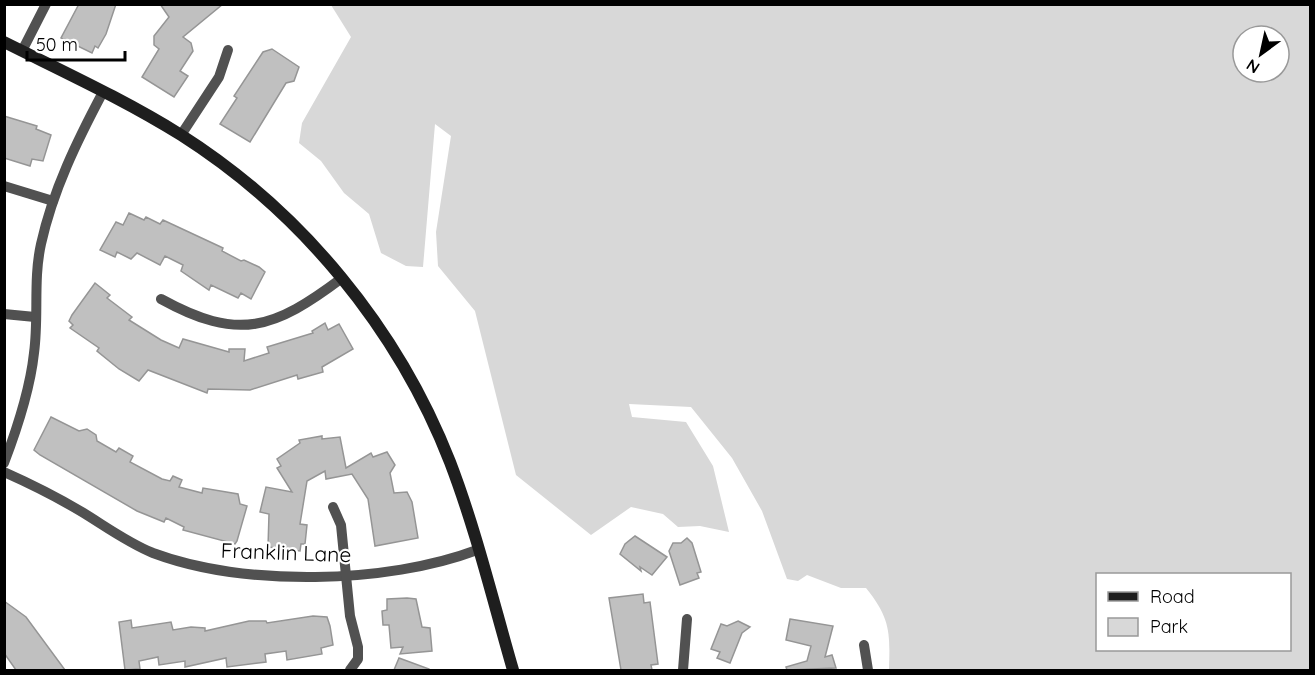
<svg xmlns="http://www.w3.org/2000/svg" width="1315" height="675" font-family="Quicksand,sans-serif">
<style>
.green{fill:#d8d8d8;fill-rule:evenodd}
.building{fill:#c0c0c0;stroke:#959595;stroke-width:1.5}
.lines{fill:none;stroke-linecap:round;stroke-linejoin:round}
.street{stroke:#515151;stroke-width:10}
.secondary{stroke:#1e1e1e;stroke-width:12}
.labels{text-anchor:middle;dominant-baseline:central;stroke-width:4.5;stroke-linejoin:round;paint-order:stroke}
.street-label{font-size:21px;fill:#000;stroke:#fff}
</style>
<rect width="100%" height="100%" fill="#fff"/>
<!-- green -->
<path class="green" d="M 331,5 L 1310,5 L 1310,670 L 889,670 C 890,633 891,619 866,588 L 841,588 L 807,575 L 798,581 L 787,579 L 762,511 L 732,458 L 691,407 L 629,404 L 632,417 L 686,422 L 713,466 L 729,532 L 700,526 L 678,527 L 663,514 L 631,507 L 591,535 L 516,475 L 475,311 L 438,266 L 436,232 L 451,136 L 435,124 L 423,267 L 406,266 L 381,253 L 369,214 L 344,193 L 321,161 L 299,143 L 302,123 L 351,37 ZM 1243,36 L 1279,36 L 1279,72 L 1243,72 ZM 1098,574 L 1290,574 L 1290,650 L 1098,650 Z"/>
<!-- building -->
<g class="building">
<polygon points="79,4 116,4 106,34 98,48 95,46 92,53 61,38"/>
<polygon points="160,4 223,4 183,37 191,43 193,51 180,71 188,76 174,97 142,77 159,49 154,45 154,36 169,17"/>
<polygon points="272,49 299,67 294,81 286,83 250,142 220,124 237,98 234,96 263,52"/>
<polygon points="4,116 37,126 36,129 51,135 43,161 32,159 30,166 4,158"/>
<polygon points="129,213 144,220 146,217 160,224 163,220 223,248 222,251 241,261 244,260 259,267 265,272 251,299 241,293 238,298 211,285 209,290 181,271 183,265 165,256 160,265 137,253 131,259 117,252 115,257 100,250 116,222 123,225"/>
<polygon points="95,283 110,295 107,298 132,317 129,320 161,340 179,348 183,339 229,352 229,349 245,349 244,361 269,353 267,347 313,333 312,331 325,323 328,330 339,324 353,349 322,367 323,372 298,379 297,375 250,390 208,389 207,393 148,370 139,381 119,369 97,351 99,348 70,328 73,325 69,321 72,315"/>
<polygon points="51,417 79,431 87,429 96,435 97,441 116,452 119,448 133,456 130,462 162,479 170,481 173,476 182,480 179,487 202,493 203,488 238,494 240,504 247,506 237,541 235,544 183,530 184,527 166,518 164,522 137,511 40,455 34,450"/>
<polygon points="322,436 322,439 340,437 346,468 371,453 373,457 387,452 395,465 390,473 394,493 407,492 412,502 418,538 375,546 368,499 352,474 326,479 325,471 307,481 300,524 307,525 305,544 301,544 300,551 268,547 269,514 260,512 266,487 292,492 277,468 281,466 277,459 300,443 299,440"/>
<polygon points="635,536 667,557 652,575 640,567 641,571 620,554 625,544"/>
<polygon points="687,538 692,543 701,572 697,573 699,578 680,585 669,551 673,543 681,543"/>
<polygon points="643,594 644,603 650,602 658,664 651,665 652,670 621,670 609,598"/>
<polygon points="407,598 416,599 422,627 430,628 432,651 400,654 403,647 391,648 389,625 383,625 382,611 387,610 387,599"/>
<polygon points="4,601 26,617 65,670 16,670 4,653"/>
<polygon points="313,616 327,617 330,626 333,645 321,648 322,654 287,660 286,651 265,654 266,662 227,667 226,658 185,667 185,661 159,665 158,657 139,661 140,669 125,670 119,622 131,620 132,628 171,622 173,630 191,627 205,628 205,631 249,621 266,621 267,623"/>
<polygon points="790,619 833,626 825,657 832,655 836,668 787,670 786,667 807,661 811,646 786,640"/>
<polygon points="738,621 750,627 742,633 730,663 717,658 720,652 711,649 721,624 727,626"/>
<polygon points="399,658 429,669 429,670 394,670"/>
</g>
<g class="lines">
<!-- street -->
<g class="street">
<polyline points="22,51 46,4"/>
<polyline points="181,135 219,77 228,50"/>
<polyline points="4,186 53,201"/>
<path d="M 161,299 C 239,342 274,329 342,278"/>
<polyline points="4,314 35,317"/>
<path d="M 4,463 C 17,429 30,390 34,353 C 39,316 33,280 41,244 C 53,190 77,141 103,92"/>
<path d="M 4,472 C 31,484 57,497 82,512 C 105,526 128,543 153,553 C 244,587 387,584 477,550"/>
<polyline points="333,507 341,525 350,616 358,647 358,659 350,670"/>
<polyline points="864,645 868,670"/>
<polyline points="683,670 687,619"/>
</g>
<!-- secondary -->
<path class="secondary" d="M 4,42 C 64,72 125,100 181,135 C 302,212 398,329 450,462 C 476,530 493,601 513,670"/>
</g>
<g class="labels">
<!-- street labels -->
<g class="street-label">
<text transform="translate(286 552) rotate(2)">Franklin Lane</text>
</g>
</g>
<!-- border -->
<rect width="1315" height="675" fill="none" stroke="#000000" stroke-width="12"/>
<!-- legend -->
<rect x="1096" y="573" width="195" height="78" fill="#ffffff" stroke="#999999" stroke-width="1.5"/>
<rect x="1108" y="592" width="30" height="9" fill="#1e1e1e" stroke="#999999" stroke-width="1.5"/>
<text x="1150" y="603" font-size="18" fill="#000000">Road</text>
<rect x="1108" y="618" width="30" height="18" fill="#d8d8d8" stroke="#999999" stroke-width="1.5"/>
<text x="1150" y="633" font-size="18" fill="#000000">Park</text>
<!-- north arrow -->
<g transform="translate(1261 54) rotate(213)"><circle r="28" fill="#ffffff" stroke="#999999" stroke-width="1.5"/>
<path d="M0-4.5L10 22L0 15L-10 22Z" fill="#000000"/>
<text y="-9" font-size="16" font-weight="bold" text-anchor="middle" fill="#000000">N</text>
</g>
<!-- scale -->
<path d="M27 51v9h98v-9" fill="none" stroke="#000000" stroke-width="3"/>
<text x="36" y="51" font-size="18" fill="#000000" stroke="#ffffff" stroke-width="4.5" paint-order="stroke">50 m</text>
</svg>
